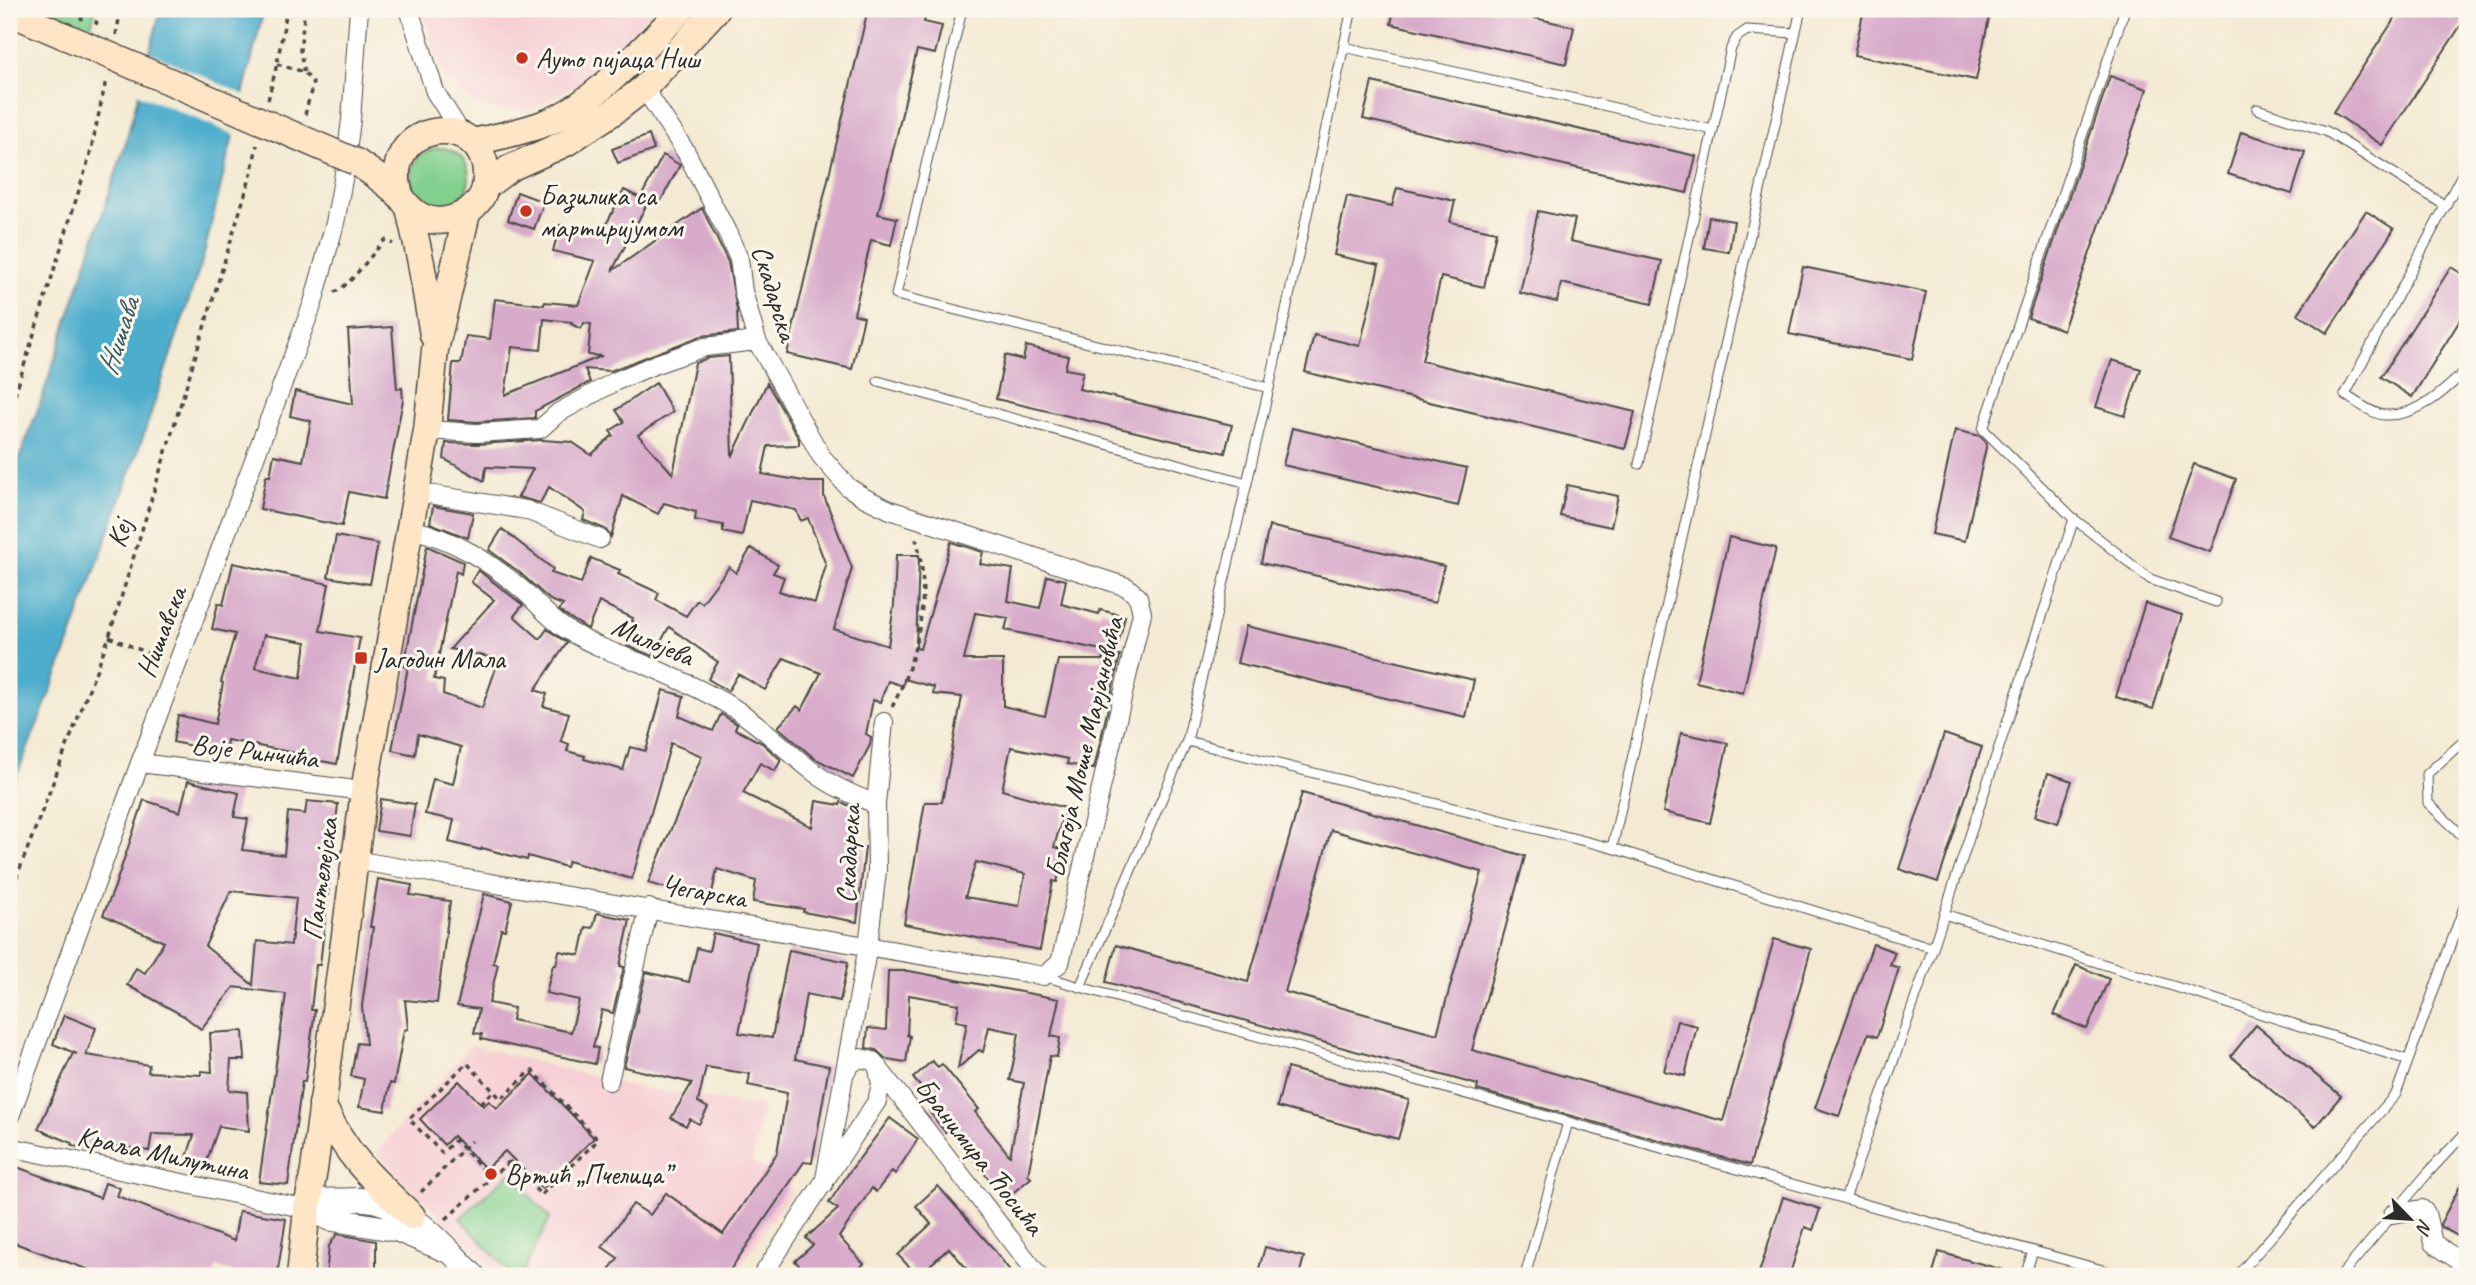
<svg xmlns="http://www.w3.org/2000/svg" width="2476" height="1285" font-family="Caveat,sans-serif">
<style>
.built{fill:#f7cfd5}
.green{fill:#82d08e;stroke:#567e5c;stroke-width:2}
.water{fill:#4dadcc;stroke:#3c6c7c;stroke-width:2}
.pier{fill:#f4ead3}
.building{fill:#d8abca;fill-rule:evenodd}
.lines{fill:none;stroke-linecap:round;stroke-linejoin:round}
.service-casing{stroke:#494844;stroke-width:11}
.minor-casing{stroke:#494844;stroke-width:20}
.tertiary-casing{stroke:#494844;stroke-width:25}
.secondary-casing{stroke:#494844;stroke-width:29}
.path{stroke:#494844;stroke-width:3.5;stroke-dasharray:5 5;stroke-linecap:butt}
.service{stroke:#fff;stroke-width:9}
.minor{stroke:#fff;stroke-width:18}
.tertiary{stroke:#fff;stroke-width:23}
.secondary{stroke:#fee5c5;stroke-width:26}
.secondary-bridge-casing{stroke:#494844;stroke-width:29;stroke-linecap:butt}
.secondary-bridge{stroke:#fee5c5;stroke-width:26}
.poi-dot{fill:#c8321e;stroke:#fbf7ec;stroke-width:2.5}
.labels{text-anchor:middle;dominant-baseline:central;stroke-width:6;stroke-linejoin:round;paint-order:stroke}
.poi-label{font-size:28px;fill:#2b2b2b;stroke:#fbf7ec;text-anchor:start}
.street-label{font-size:28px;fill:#2b2b2b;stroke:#fbf7ec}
.water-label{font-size:30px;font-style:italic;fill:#375863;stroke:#fbf7ec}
</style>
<rect width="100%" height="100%" fill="#fbf7ec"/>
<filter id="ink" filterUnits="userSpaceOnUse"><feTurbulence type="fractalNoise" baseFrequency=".0143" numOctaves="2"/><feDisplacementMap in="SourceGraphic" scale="14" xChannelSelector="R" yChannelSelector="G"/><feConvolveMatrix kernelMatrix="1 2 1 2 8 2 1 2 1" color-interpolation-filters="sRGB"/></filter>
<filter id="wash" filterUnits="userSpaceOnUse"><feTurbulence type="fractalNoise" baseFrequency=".00686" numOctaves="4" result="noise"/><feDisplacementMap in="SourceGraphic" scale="28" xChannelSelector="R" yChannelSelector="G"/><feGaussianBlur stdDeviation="1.57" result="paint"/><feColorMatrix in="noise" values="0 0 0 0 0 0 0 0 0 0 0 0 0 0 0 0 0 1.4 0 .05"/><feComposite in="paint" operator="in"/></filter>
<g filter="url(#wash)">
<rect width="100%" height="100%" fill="#f4ead3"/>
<!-- built -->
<g class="built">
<polygon points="423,9 654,9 582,83 531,110 497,111 481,106 454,90 440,70"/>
<polygon points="471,1045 630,1086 763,1107 752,1161 792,1190 733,1276 499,1276 376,1153"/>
</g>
<!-- green -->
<g class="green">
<polygon points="49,9 96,9 90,28"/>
<circle cx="440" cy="177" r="29"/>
<polygon points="510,1173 550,1218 521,1276 513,1276 460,1218"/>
</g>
<!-- water -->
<polygon class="water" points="161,9 264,9 203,258 144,434 61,665 9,795 9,485 41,401 125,145"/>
<!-- pier -->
<polygon class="pier" points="147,51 247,96 237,136 136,93"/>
<g id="blocks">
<!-- building -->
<g class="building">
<polygon points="868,9 927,9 924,22 942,26 935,54 917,50 878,214 897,218 891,245 871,240 854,314 864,317 852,369 787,354"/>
<polygon points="1394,9 1495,9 1574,27 1566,64 1391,24"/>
<polygon points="1864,9 1971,9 1990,13 1976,80 1854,55"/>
<polygon points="2401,9 2467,9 2467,16 2382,145 2333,112"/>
<polygon points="2110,76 2147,89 2063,330 2028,318"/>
<polygon points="1372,82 1696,156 1687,193 1363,119"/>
<polygon points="2241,132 2305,152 2292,194 2228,174"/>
<polygon points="649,135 654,150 618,163 612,149"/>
<polygon points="663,155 680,165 659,204 642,195"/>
<polygon points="1397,188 1455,201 1450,222 1496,232 1484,287 1441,277 1422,361 1635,412 1625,449 1305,372 1314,335 1360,346 1379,265 1334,255 1347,196 1392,206"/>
<path d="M 624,190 L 648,202 L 612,271 L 702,208 L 728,262 L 737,310 L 738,332 L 701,336 L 610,371 L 585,369 L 590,382 L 535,411 L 535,418 L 477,422 L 448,420 L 453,363 L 461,363 L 466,336 L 490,339 L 495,299 L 544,305 L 545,302 L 578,305 L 595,261 L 553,251 L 560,225 L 601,234 ZM 544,319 L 572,322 L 571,324 L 581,329 L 584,323 L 591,324 L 588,355 L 602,356 L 505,395 L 512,347 L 541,350 Z"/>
<polygon points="517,192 544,202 534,229 508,220"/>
<polygon points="1538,211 1575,219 1570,241 1662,261 1652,304 1561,283 1557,302 1520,293"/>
<polygon points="2366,211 2394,229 2327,333 2298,314"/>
<polygon points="1709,217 1734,221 1729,252 1704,248"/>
<polygon points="1803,267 1926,292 1912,359 1789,334"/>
<polygon points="2451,267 2467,277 2467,309 2412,397 2381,377"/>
<polygon points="392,327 397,389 402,388 403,400 384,499 349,492 342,526 260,509 266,476 270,476 274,455 303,461 311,421 290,416 295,391 353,404 348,330"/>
<polygon points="1026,346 1068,356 1065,369 1083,372 1079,389 1232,425 1225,453 996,399 1005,355 1023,360"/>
<path d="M 729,356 L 732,457 L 767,383 L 799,439 L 799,445 L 768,446 L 762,474 L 809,482 L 824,482 L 824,496 L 852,568 L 834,629 L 888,646 L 894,605 L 896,555 L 919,555 L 916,648 L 920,649 L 951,542 L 983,552 L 980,564 L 1013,569 L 1008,601 L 1040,608 L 1047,576 L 1066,580 L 1061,604 L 1099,614 L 1100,610 L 1125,616 L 1116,653 L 1005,630 L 1008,618 L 975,613 L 964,660 L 1003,660 L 1003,706 L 1045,716 L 1058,660 L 1103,660 L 1103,651 L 1120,655 L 1094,769 L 1067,764 L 1068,759 L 1011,747 L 1002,790 L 1065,808 L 1054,847 L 1065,850 L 1057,882 L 1053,881 L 1040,950 L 904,924 L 925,802 L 942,802 L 962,697 L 933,694 L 934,687 L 904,679 L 903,686 L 888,681 L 880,702 L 873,700 L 866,734 L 871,737 L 870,745 L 853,778 L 814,758 L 778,727 L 797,706 L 802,710 L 821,673 L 784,658 L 765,690 L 738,674 L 728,691 L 708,679 L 718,662 L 669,627 L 653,656 L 627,646 L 638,624 L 632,621 L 633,618 L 599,602 L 588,629 L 565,615 L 559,610 L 563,605 L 550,600 L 519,572 L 489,550 L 502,529 L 553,569 L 551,573 L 581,583 L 591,558 L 620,570 L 618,574 L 659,593 L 656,600 L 686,616 L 697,600 L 702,603 L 729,567 L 736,573 L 751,548 L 778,565 L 773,573 L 784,577 L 779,591 L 815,603 L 826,565 L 808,518 L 801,521 L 796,510 L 750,500 L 742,536 L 723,532 L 723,525 L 695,520 L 696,512 L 664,503 L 658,514 L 623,496 L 611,537 L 605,529 L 583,520 L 585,512 L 549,487 L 540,503 L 518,497 L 533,469 L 486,467 L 484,481 L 444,459 L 446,443 L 478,444 L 542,440 L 572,442 L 591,455 L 613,435 L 610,431 L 624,422 L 616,410 L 656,383 L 673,412 L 638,435 L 673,474 L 695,363 L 708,358 ZM 976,862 L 1025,874 L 1019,906 L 965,897 Z"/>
<polygon points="2112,360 2141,369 2125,416 2096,407"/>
<polygon points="1292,428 1467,468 1458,506 1283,465"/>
<polygon points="1955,430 1980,436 1987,443 1965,541 1932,534"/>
<polygon points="2194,464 2236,479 2210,552 2168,537"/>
<polygon points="1567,485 1618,496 1611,527 1560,516"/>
<polygon points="433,506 473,513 468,538 430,523"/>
<polygon points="1269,526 1444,566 1435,603 1261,563"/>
<polygon points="336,536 378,544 370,584 328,577"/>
<polygon points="1729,537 1776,548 1743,693 1696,682"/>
<polygon points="427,546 463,562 461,574 456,571 434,679 444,681 443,694 482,708 499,659 450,649 494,600 471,582 478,570 523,605 514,616 540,639 547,629 567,643 535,690 547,694 543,706 569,713 561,741 569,744 567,751 585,756 584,759 623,770 630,747 646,751 663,690 684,696 679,716 713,731 721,714 737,724 735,729 762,743 781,760 775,771 760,763 743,793 812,827 816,801 840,805 841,802 857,809 845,844 865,847 857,922 803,912 804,909 753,902 756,881 717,869 712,893 671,885 670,889 648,883 702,756 671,743 632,879 568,861 566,867 528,856 527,860 482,848 481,850 449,842 454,820 425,814 433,779 453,784 461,747 418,734 415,755 392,750 408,667 404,666"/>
<path d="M 233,563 L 329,584 L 320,631 L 360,638 L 337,764 L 295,756 L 295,753 L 227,740 L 225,753 L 173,742 L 178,715 L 215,724 L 223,683 L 221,682 L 235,634 L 212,629 L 218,603 L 223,605 ZM 264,635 L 306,642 L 301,678 L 255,668 Z"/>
<polygon points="2145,603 2182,615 2153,709 2116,697"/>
<polygon points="1246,626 1474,680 1466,717 1237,663"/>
<polygon points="1681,733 1728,743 1710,823 1663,812"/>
<polygon points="1944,734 1982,747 1938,882 1899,869"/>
<polygon points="2048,773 2072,781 2058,823 2035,816"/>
<path d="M 188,781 L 239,793 L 234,817 L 248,819 L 242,850 L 284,855 L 288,812 L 305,814 L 307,801 L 338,804 L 320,965 L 316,965 L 311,1010 L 315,1010 L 305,1082 L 302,1081 L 288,1185 L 259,1182 L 286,994 L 234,987 L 201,1029 L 184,1016 L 127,985 L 136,968 L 145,973 L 164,942 L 103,915 L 114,889 L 144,800 L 180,812 ZM 231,891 L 296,898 L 291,945 L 257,941 L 253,985 L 205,946 Z"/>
<path d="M 1302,793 L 1525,856 L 1472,1050 L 1723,1121 L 1774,939 L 1811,949 L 1750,1165 L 1477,1090 L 1478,1085 L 1106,982 L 1116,945 L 1248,982 ZM 1331,830 L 1482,872 L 1437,1034 L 1285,992 Z"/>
<polygon points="381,799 415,804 410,836 376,831"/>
<polygon points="378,879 412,885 410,895 450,901 437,1003 405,1000 408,1029 404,1030 394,1084 390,1083 385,1111 359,1107 364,1079 351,1076 357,1043 366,1044 362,1006 373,927 370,927"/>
<polygon points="484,894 512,901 505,930 501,929 493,963 498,964 489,1003 514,1008 512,1020 571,1032 579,1000 546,993 553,965 556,965 559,951 580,955 586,927 593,928 597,913 630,920 620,966 624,967 613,1013 602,1010 593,1047 598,1048 595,1064 481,1039 482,1034 474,1033 479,1009 457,1006"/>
<polygon points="713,933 757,943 739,1033 772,1038 789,950 848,962 840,1001 806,994 795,1059 829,1066 812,1163 804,1162 726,1276 604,1276 618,1258 602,1247 633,1204 650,1215 666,1193 723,1234 777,1153 787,1093 748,1085 750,1074 706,1067 698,1102 708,1108 699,1124 690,1119 686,1126 671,1118 692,1083 624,1067 646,972 689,982 697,948 709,951"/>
<polygon points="1873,944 1895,952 1890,965 1899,968 1877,1037 1868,1034 1839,1116 1815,1108"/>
<polygon points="2076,965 2109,979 2087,1029 2054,1015"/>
<polygon points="888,971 909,971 946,978 1059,999 1051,1036 1060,1038 1057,1057 1050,1056 1028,1175 1031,1178 1004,1200 953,1131 945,1132 929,1111 936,1105 913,1078 932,1061 938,1067 942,1064 979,1109 975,1112 1010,1156 1024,1083 1010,1080 1019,1033 989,1027 983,1052 979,1050 958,1068 967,1023 956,1021 959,1004 909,995 907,1035 910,1036 906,1062 886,1059 876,1050 866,1048 868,1028 886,1030"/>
<polygon points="64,1015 96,1028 86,1055 149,1065 148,1072 201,1075 201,1071 212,1072 210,1033 243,1031 245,1060 231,1060 229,1090 247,1092 249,1131 219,1126 206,1163 187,1157 194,1135 152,1134 149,1151 99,1143 98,1150 72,1146 72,1143 38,1129 73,1053 77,1054 53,1044"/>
<polygon points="1677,1021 1697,1026 1685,1076 1664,1071"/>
<polygon points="2256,1025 2341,1096 2315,1127 2231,1056"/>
<polygon points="1287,1068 1409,1100 1398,1139 1277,1107"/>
<polygon points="533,1074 594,1138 542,1189 505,1151 486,1169 453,1136 444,1145 420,1119 459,1081 483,1106 489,1101 497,1108"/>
<polygon points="890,1118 918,1139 895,1174 892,1171 876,1192 872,1188 839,1237 864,1264 850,1276 809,1276 795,1261 813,1245 806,1238 838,1209 829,1203 850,1171"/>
<polygon points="9,1164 100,1198 105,1183 120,1188 117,1196 234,1241 239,1211 286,1219 277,1276 244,1273 242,1276 217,1267 213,1276 106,1276 9,1241"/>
<polygon points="2467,1173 2467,1241 2441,1227 2440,1224"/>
<polygon points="938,1186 991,1246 1014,1276 973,1276 949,1248 918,1276 898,1255 931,1224 916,1206"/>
<polygon points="1783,1197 1820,1209 1813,1230 1805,1227 1789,1276 1758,1276"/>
<polygon points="337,1234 376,1241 376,1272 356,1270 355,1276 326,1276 329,1246"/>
<polygon points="1265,1247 1304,1257 1299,1276 1257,1276"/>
<polygon points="1939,1252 2007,1271 2006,1276 1932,1276"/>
</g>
</g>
</g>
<g filter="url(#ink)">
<use href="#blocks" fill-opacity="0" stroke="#494844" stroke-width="2"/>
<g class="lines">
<defs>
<g id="service">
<polyline points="962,9 896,295 1269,388"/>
<polyline points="1801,9 1612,848 1187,741 1080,987 2124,1276"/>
<polyline points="2125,9 1983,429 2074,519 2150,579 2216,602"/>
<polyline points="1344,47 1713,130"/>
<polyline points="2257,109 2326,131 2446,206"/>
<path d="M 2467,165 L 2345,395 C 2355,401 2372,414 2384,415 C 2418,417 2445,391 2467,369"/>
<polyline points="878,381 1247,483"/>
<polyline points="1639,464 1731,48 1737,37 1747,30 1795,33"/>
<polyline points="2467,738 2427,774 2428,803 2467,840"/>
<polyline points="1187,741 1269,388 1352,9"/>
<polyline points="1612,848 1933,948"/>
<polyline points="1944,914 2408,1060"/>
<polyline points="1044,976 1080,987"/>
<polyline points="1845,1199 1933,948 2074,519"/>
<polyline points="1525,1276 1568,1122"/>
<polyline points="2025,1276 2033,1251"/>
<polyline points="2237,1276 2396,1094 2467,899"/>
<polyline points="2341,1276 2427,1174 2467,1131"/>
</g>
<g id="minor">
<polyline points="409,9 435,92 463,136"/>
<polyline points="427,430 477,433 540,429 558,413 616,381 656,364 705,347 757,341"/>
<polyline points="416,492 526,510 600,539"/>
<path d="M 410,529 C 455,539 490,562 525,592 C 538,604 548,617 564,628 C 587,643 614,653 641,663 C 672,676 703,690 732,707 C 762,725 787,752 815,773 C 833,787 855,796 876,804"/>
<polyline points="140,763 364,791"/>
<polyline points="354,860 1044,976 1060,963 1142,613 1138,597 1127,587 890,510 865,498 848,487 821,456 757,341 743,291 739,259 727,232 686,152 644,88"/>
<polyline points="846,1071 851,1064 860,1058 873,1061 1039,1276"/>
<polyline points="609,1081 649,908"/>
<polyline points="9,1119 140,763 313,303 335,223 344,174 351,120 359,9"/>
<polyline points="9,1147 307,1209"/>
<polyline points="824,1184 868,946 877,871 876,804 884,722"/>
<polyline points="2393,1214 2422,1209 2426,1213 2433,1243 2467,1266"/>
<polyline points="762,1276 877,1101 881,1084 878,1069"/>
</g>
<path id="tertiary" d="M 452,1253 L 397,1230 L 330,1219 L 307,1209 C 317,1198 328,1200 342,1200 C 353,1200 364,1198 375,1201 C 417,1211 445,1247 474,1276"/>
<g id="secondary">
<path d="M 472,142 C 498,137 526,131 551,121 C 597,101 646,45 682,9"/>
<path d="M 356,162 C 369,171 383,180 395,191 C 401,196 404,202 409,207 C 428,228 457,223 475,205 C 486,195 488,178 485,165 C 472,108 379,126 400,195"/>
<polyline points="486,186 510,168 566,143 613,112 644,88 717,9"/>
<polyline points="409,208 421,263 433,335"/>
<path d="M 322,1104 C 346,1156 371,1178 412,1216"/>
<polyline points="300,1276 307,1209 314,1170 364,791 427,430 435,350 467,213"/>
</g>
</defs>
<!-- service casing -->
<use href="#service" class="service-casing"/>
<!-- minor casing -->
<use href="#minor" class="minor-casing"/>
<!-- tertiary casing -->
<use href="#tertiary" class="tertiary-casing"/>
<!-- secondary casing -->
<use href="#secondary" class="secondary-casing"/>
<!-- path -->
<g class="path">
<polyline points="81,20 84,9"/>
<polyline points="98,24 96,23 99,9"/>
<polyline points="116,35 121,9"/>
<polyline points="277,64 304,72 313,83 305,115"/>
<polyline points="304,72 300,50 305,9"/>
<polyline points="268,100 277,64 287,9"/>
<path d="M 334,292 C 347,290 373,252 385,240 L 393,244"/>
<polyline points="9,414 90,155 106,80"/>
<polyline points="109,637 160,658"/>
<path d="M 892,707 C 918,658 932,592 916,539"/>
<polyline points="9,897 109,637 251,175 257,145"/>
<polyline points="481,1103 494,1091"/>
<polyline points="491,1178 455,1140 442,1153 409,1119 467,1063 501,1099 532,1070 598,1140 541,1195 509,1161"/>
<polyline points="421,1192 471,1141"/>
<polyline points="446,1219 513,1158"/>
</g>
<!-- service -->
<use href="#service" class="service"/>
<!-- minor -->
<use href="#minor" class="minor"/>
<!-- tertiary -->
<use href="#tertiary" class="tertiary"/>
<!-- secondary -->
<use href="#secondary" class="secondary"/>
<defs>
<polyline id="secondary-bridge" points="9,12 356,162"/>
</defs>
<!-- secondary-bridge casing -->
<use href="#secondary-bridge" class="secondary-bridge-casing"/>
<!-- secondary-bridge -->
<use href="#secondary-bridge" class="secondary-bridge"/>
</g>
</g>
<!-- markers -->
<g class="poi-dot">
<circle cx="522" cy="58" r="7"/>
<circle cx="526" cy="211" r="7"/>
<rect x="354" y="651" width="14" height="14" rx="3.5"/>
<circle cx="491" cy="1174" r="7"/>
</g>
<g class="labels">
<!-- poi labels -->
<g class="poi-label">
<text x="536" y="58">Ауто пијаца Ниш</text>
<text x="540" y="195">Базилика са<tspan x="540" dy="32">мартиријумом</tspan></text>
<text x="375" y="658">Јагодин Мала</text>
<text x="505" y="1174">Вртић „Пчелица”</text>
</g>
<!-- street labels -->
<g class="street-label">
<text transform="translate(775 293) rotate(73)">Скадарска</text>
<text transform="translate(119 533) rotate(-73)">Кеј</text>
<text transform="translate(161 632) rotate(-69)">Нишавска</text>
<text transform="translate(653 641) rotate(23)">Милојева</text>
<text transform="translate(1084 747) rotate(-77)">Благоја Моше Марјановића</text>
<text transform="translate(255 751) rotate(7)">Воје Ринчића</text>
<text transform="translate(848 854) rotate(-87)">Скадарска</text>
<text transform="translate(320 879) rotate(-82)">Пантелејска</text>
<text transform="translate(704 891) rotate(10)">Чегарска</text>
<text transform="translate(163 1153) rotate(12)">Краља Милутина</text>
<text transform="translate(980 1156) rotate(52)">Бранимира Ћосића</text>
</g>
<!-- water labels -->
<g class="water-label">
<text transform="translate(118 336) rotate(-72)">Нишава</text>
</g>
</g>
<!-- margin -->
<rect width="2476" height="1285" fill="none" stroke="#fbf7ec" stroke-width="35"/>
<!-- north arrow -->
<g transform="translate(2410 1219) rotate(115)" stroke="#fbf7ec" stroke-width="5" paint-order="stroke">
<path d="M0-5L12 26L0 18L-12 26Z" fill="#2b2b2b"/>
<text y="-10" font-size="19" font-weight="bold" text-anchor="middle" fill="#2b2b2b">N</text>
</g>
</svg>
